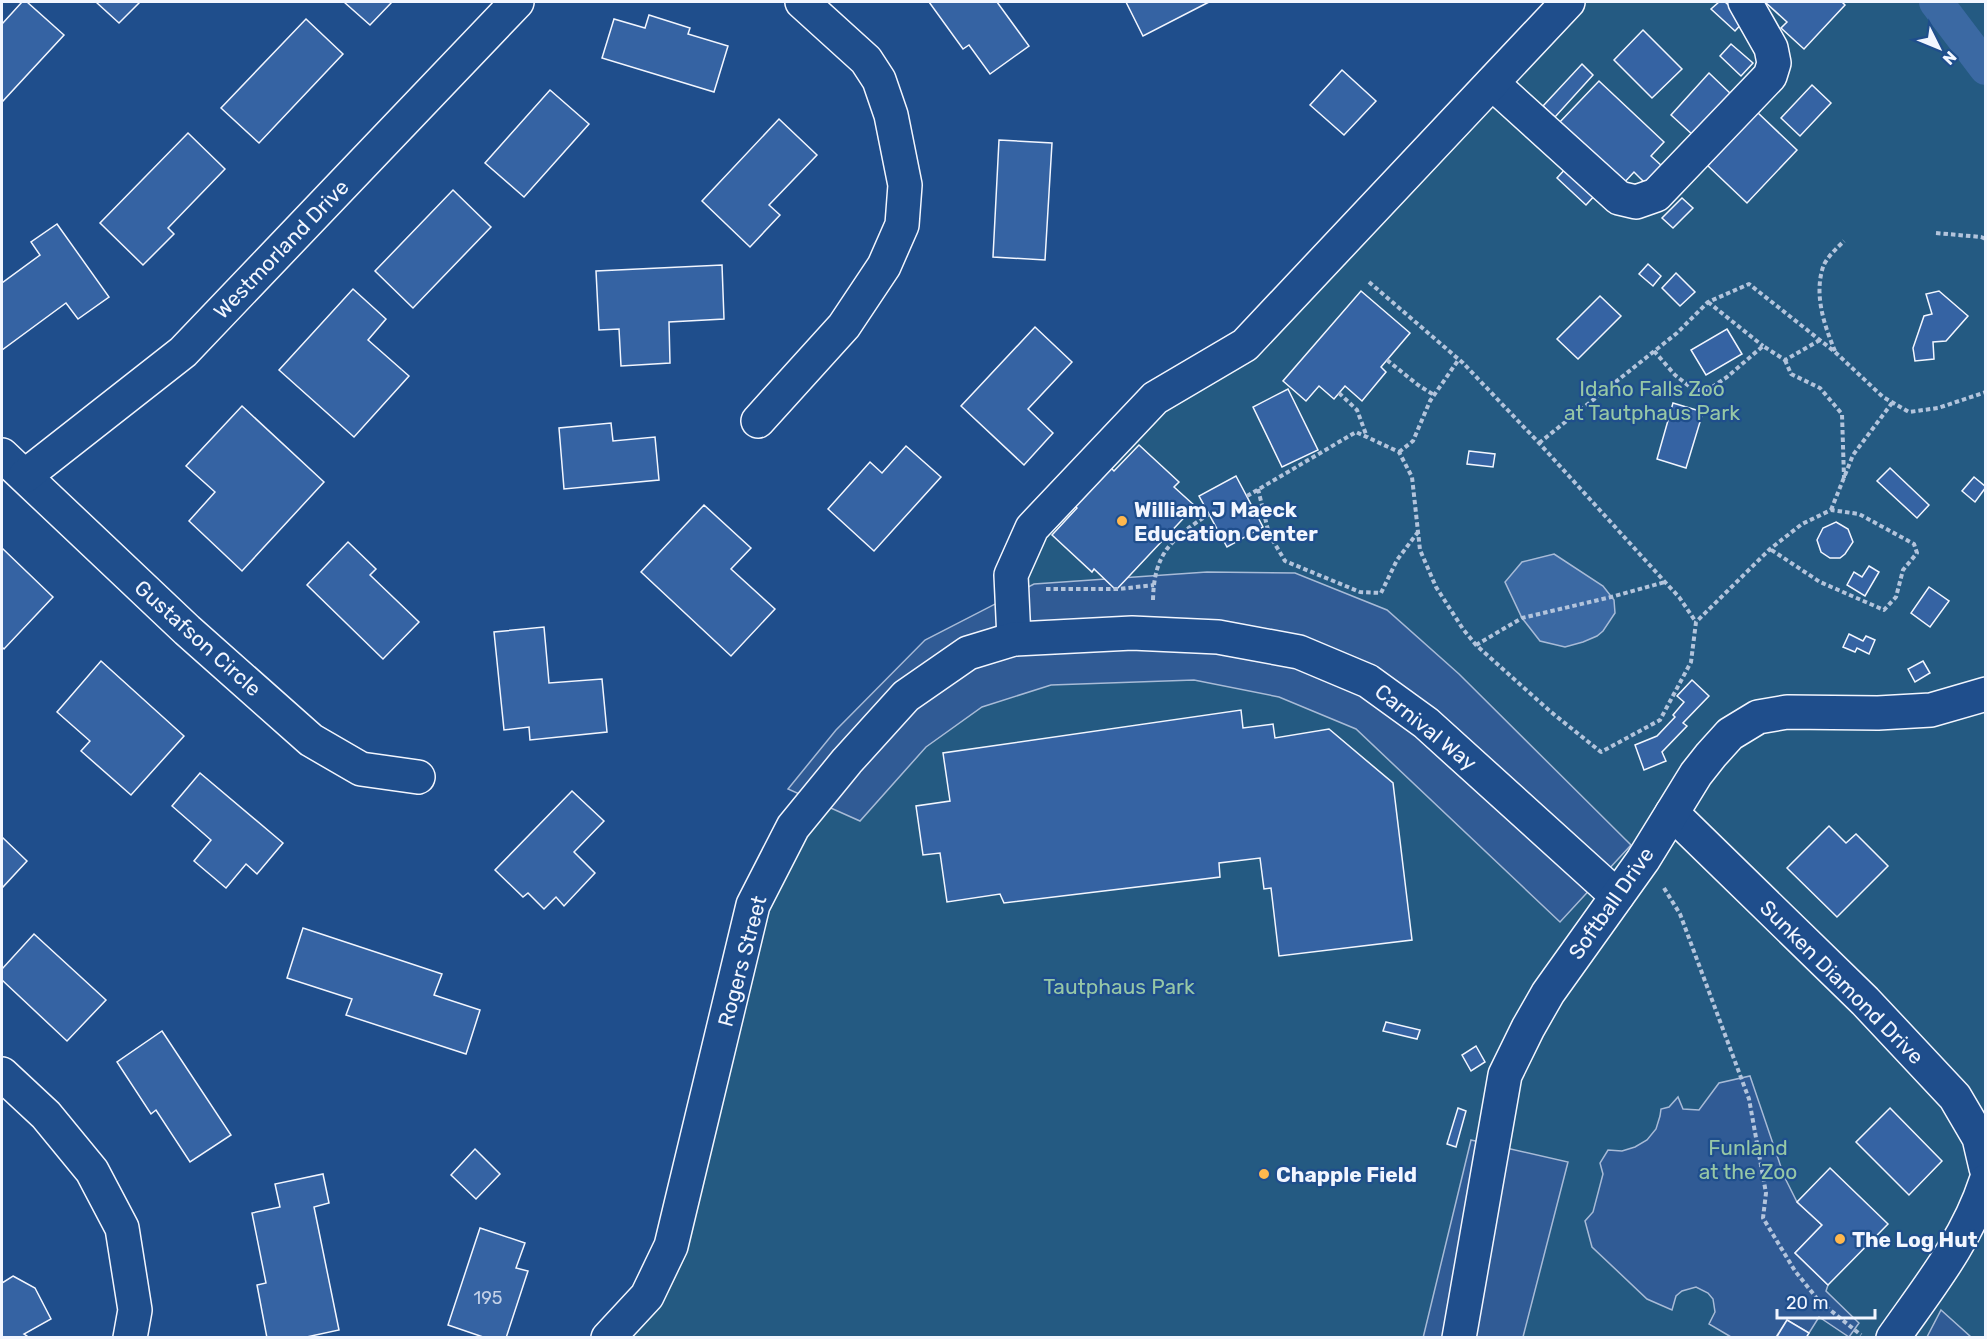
<svg xmlns="http://www.w3.org/2000/svg" width="1987" height="1339" font-family="Rubik,sans-serif">
<style>
.green{fill:#245a82;stroke:#a8bbd7;stroke-width:1.5}
.parking{fill:#305b95;stroke:#a8bbd7;stroke-width:1.5}
.water{fill:#3b69a3;stroke:#a8bbd7;stroke-width:1.5}
.lines{fill:none;stroke-linecap:round;stroke-linejoin:round}
.canal{stroke:#3b69a3;stroke-width:34}
.building{fill:#3563a3;stroke:#f2f6ff;stroke-width:1.5}
.minor-casing{stroke:#f2f6ff;stroke-width:36}
.path{stroke:#b3c4dc;stroke-width:4;stroke-dasharray:4.5 3;stroke-linecap:butt}
.minor{stroke:#1f4e8c;stroke-width:33}
.poi-dot{fill:#ffb74d;stroke:#1f4e8c;stroke-width:2}
.labels{text-anchor:middle;dominant-baseline:central;stroke-width:4.5;stroke-linejoin:round;paint-order:stroke}
.number-label{font-size:18px;fill:#c3d1e8}
.street-label{font-size:21px;fill:#f2f6ff;stroke:#1f4e8c}
.park-label{font-size:21px;fill:#97c8a6;stroke:#1f4e8c}
.poi-label{font-size:21px;font-weight:bold;fill:#f2f6ff;stroke:#1f4e8c;text-anchor:start}
</style>
<rect width="100%" height="100%" fill="#1f4e8c"/>
<!-- green -->
<polygon class="green" points="1568,2 1985,2 1985,1337 608,1338 647,1296 793,827 1014,639 1011,575 1155,398 1245,345"/>
<!-- parking -->
<g class="parking">
<polygon points="1207,572 1295,573 1387,610 1459,674 1631,845 1560,922 1356,729 1279,697 1194,680 1051,685 982,707 926,747 860,821 788,789 836,730 925,640 1034,584"/>
<polygon points="1750,1076 1784,1176 1797,1202 1822,1225 1795,1253 1828,1285 1826,1291 1859,1323 1849,1337 1819,1317 1809,1333 1787,1320 1776,1337 1731,1337 1709,1324 1715,1312 1713,1299 1708,1293 1696,1287 1682,1291 1676,1296 1672,1310 1647,1299 1592,1247 1585,1221 1593,1212 1603,1174 1600,1163 1608,1150 1622,1151 1635,1147 1647,1140 1656,1129 1660,1116 1661,1109 1669,1107 1678,1097 1683,1109 1699,1110 1719,1083"/>
<polygon points="1471,1140 1568,1162 1523,1337 1423,1338"/>
<polygon points="1941,1310 1971,1337 1927,1337"/>
</g>
<!-- water -->
<polygon class="water" points="1554,554 1603,586 1614,600 1615,613 1603,631 1597,636 1583,642 1565,647 1540,641 1522,618 1505,582 1522,562"/>
<g class="lines">
<!-- canal -->
<polyline class="canal" points="1936,2 1986,68"/>
</g>
<!-- building -->
<g class="building">
<polygon points="22,2 27,2 64,35 2,102 2,24"/>
<polygon points="96,2 140,2 119,23"/>
<polygon points="344,2 392,2 370,25"/>
<polygon points="929,2 997,2 1029,46 990,74 969,45 963,49"/>
<polygon points="1126,2 1209,2 1143,36"/>
<polygon points="1719,2 1725,2 1745,20 1735,31 1711,9"/>
<polygon points="1765,2 1842,2 1845,5 1804,49 1781,28 1787,22"/>
<polygon points="649,15 690,28 688,34 728,46 714,92 602,58 614,19 645,28"/>
<polygon points="306,19 343,54 259,143 221,108"/>
<polygon points="1643,30 1682,69 1652,98 1614,60"/>
<polygon points="1731,44 1753,63 1741,76 1720,56"/>
<polygon points="1582,64 1593,75 1555,117 1543,106"/>
<polygon points="1342,70 1376,101 1344,135 1310,105"/>
<polygon points="1709,73 1732,95 1694,136 1671,115"/>
<polygon points="1599,81 1664,142 1651,156 1663,167 1646,184 1634,172 1622,185 1557,125"/>
<polygon points="1812,85 1831,103 1800,136 1781,118"/>
<polygon points="550,90 589,124 524,197 485,163"/>
<polygon points="1757,112 1797,150 1747,203 1706,164"/>
<polygon points="779,119 817,155 769,205 780,215 750,247 702,201"/>
<polygon points="188,133 225,169 168,228 174,234 143,265 100,223"/>
<polygon points="999,140 1052,143 1045,260 993,257"/>
<polygon points="1567,167 1596,194 1586,205 1557,178"/>
<polygon points="453,190 491,227 413,308 375,271"/>
<polygon points="1682,198 1693,208 1673,228 1662,218"/>
<polygon points="57,224 109,297 78,319 66,303 2,350 2,283 40,255 31,242"/>
<polygon points="1648,264 1661,276 1653,286 1639,274"/>
<polygon points="722,265 724,319 669,322 670,363 621,366 619,329 599,330 596,271"/>
<polygon points="1676,273 1695,292 1680,306 1662,288"/>
<polygon points="353,289 386,319 368,340 409,376 354,437 279,370"/>
<polygon points="1361,291 1410,333 1381,367 1386,372 1362,401 1345,386 1334,399 1319,386 1306,401 1283,381"/>
<polygon points="1939,291 1968,316 1946,341 1933,342 1934,359 1915,361 1913,348 1924,316 1932,314 1926,294"/>
<polygon points="1600,296 1621,316 1578,359 1557,339"/>
<polygon points="1035,327 1072,362 1028,409 1053,433 1024,465 961,406"/>
<polygon points="1727,329 1742,354 1706,375 1691,350"/>
<polygon points="1288,389 1318,450 1282,467 1253,407"/>
<polygon points="1673,403 1703,412 1686,468 1657,459"/>
<polygon points="242,406 324,482 242,571 189,521 215,492 186,466"/>
<polygon points="611,423 613,441 655,437 659,480 564,489 559,428"/>
<polygon points="1139,445 1179,482 1174,487 1195,506 1116,590 1094,569 1092,572 1052,535 1077,508 1073,504 1109,466 1114,471"/>
<polygon points="906,446 941,477 874,551 828,509 870,462 882,473"/>
<polygon points="1469,451 1495,454 1493,467 1467,464"/>
<polygon points="1890,468 1929,505 1917,518 1877,481"/>
<polygon points="1236,476 1263,527 1227,547 1199,496"/>
<polygon points="1974,477 1986,487 1975,502 1962,491"/>
<polygon points="704,505 751,548 731,569 775,609 731,656 641,572"/>
<polygon points="1836,522 1848,529 1853,542 1845,554 1840,558 1830,558 1821,552 1817,540 1823,528"/>
<polygon points="348,542 376,569 370,575 419,622 383,659 307,585"/>
<polygon points="2,548 53,597 4,649 2,647"/>
<polygon points="1869,566 1879,572 1865,596 1847,585 1854,572 1862,577"/>
<polygon points="1929,587 1949,601 1930,627 1911,613"/>
<polygon points="544,627 549,683 602,679 607,732 530,740 529,727 504,730 494,632"/>
<polygon points="1849,634 1863,641 1866,636 1875,640 1869,654 1857,648 1855,652 1843,647"/>
<polygon points="101,661 184,736 131,795 81,751 90,741 57,712"/>
<polygon points="1923,661 1930,673 1915,682 1908,669"/>
<polygon points="1692,680 1709,696 1683,723 1687,726 1662,752 1666,761 1644,770 1635,745 1657,736 1675,717 1673,715 1684,702 1677,696"/>
<polygon points="1241,710 1243,728 1273,724 1275,738 1329,729 1393,783 1412,940 1279,956 1271,888 1264,889 1260,858 1219,863 1220,877 1004,903 1000,894 947,902 940,853 923,855 916,806 950,801 943,753"/>
<polygon points="200,773 283,843 257,874 246,864 226,888 194,861 211,840 172,806"/>
<polygon points="572,791 604,821 574,852 595,873 564,906 556,897 544,909 528,893 523,897 495,870"/>
<polygon points="1829,826 1846,843 1856,834 1888,866 1837,917 1787,868"/>
<polygon points="2,837 27,861 2,888"/>
<polygon points="303,928 442,974 434,995 480,1010 466,1054 346,1015 352,999 287,978"/>
<polygon points="34,934 106,1000 67,1041 2,980 2,969"/>
<polygon points="1386,1022 1420,1030 1417,1039 1383,1031"/>
<polygon points="162,1031 231,1135 190,1162 156,1110 151,1114 117,1062"/>
<polygon points="1476,1046 1485,1062 1471,1071 1462,1055"/>
<polygon points="1458,1108 1466,1111 1456,1147 1447,1144"/>
<polygon points="1890,1108 1942,1161 1909,1195 1856,1142"/>
<polygon points="475,1149 500,1174 476,1199 451,1175"/>
<polygon points="1830,1168 1888,1224 1828,1285 1795,1253 1822,1225 1797,1202"/>
<polygon points="323,1174 329,1203 314,1207 339,1330 302,1338 267,1338 257,1285 266,1283 252,1213 280,1207 275,1184"/>
<polygon points="480,1228 525,1243 516,1268 528,1271 506,1338 486,1338 448,1325"/>
<polygon points="13,1276 35,1288 51,1319 24,1334 30,1338 2,1338 2,1283"/>
<polygon points="1787,1320 1809,1333 1806,1338 1776,1338"/>
</g>
<g class="lines">
<defs>
<g id="minor">
<polyline points="1492,83 1619,198 1636,202 1656,195 1770,76 1774,63 1771,48 1745,2"/>
<polyline points="758,421 844,326 884,266 902,225 905,185 891,115 879,80 866,60 802,2"/>
<polyline points="2,455 187,630 311,740 361,769 418,777"/>
<polyline points="25,476 183,352 517,2"/>
<polyline points="1014,639 1011,575 1032,528 1155,398 1245,345 1568,2"/>
<polyline points="1672,813 1865,1001 1955,1097 1979,1138 1986,1168"/>
<polyline points="2,1074 46,1115 92,1171 122,1228 135,1310 130,1338"/>
<polyline points="608,1338 647,1296 671,1246 753,905 793,827 847,761 906,696 968,653 1014,639 1132,633 1218,637 1299,652 1368,681 1426,723 1617,896"/>
<polyline points="1459,1338 1505,1075 1528,1028 1548,993 1643,860 1696,774 1711,755 1730,734 1758,717 1787,712 1878,713 1931,710 1986,694"/>
<path d="M 1893,1338 C 1928,1288 1967,1240 1986,1181"/>
</g>
</defs>
<!-- minor casing -->
<use href="#minor" class="minor-casing"/>
<!-- path -->
<g class="path">
<polyline points="1936,233 1981,237 1986,239"/>
<polyline points="1369,282 1463,363 1539,443 1665,582 1679,597 1696,622"/>
<polyline points="1708,302 1763,346"/>
<polyline points="1654,351 1675,375 1694,390 1708,390 1727,377 1763,346 1785,360 1820,340"/>
<path d="M 1835,351 C 1824,325 1814,295 1823,267 C 1826,258 1837,248 1844,241"/>
<polyline points="1387,360 1418,385 1434,395"/>
<polyline points="1785,360 1791,374 1820,388 1842,414 1844,478"/>
<polyline points="1339,393 1357,410 1367,437"/>
<polyline points="1539,443 1677,333 1708,302 1749,284 1835,352 1883,397 1909,412 1938,408 1986,392"/>
<polyline points="1399,452 1413,441 1430,401 1459,359"/>
<polyline points="1258,489 1269,534 1285,561 1360,592 1381,593 1397,560 1418,532"/>
<polyline points="1247,496 1356,432 1399,452 1412,477 1420,550 1436,587 1463,629 1476,645 1551,712 1601,752 1660,720 1691,662 1696,622 1770,549 1802,524 1831,510 1859,514 1914,544 1917,553 1903,570 1896,597 1884,610 1820,582 1770,549"/>
<polyline points="1831,510 1853,455 1892,403"/>
<polyline points="1046,589 1119,589 1154,585"/>
<path d="M 1153,600 C 1154,553 1171,539 1209,514"/>
<polyline points="1476,645 1522,618 1611,597 1665,582"/>
<polyline points="1664,888 1680,914 1749,1099 1766,1193 1763,1218 1795,1271 1819,1301 1861,1335"/>
</g>
<!-- minor -->
<use href="#minor" class="minor"/>
</g>
<!-- markers -->
<g class="poi-dot">
<circle cx="1122" cy="521" r="6"/>
<circle cx="1264" cy="1174" r="6"/>
<circle cx="1840" cy="1239" r="6"/>
</g>
<g class="labels">
<!-- number labels -->
<g class="number-label">
<text x="488" y="1298">195</text>
</g>
<!-- street labels -->
<g class="street-label">
<text transform="translate(281 249) rotate(-46)">Westmorland Drive</text>
<text transform="translate(198 638) rotate(42)">Gustafson Circle</text>
<text transform="translate(1426 727) rotate(39)">Carnival Way</text>
<text transform="translate(1611 903) rotate(-55)">Softball Drive</text>
<text transform="translate(742 961) rotate(-75)">Rogers Street</text>
<text transform="translate(1842 982) rotate(45)">Sunken Diamond Drive</text>
</g>
<!-- park labels -->
<g class="park-label">
<text x="1652" y="388">Idaho Falls Zoo<tspan x="1652" dy="24">at Tautphaus Park</tspan></text>
<text x="1119" y="986">Tautphaus Park</text>
<text x="1748" y="1147">Funland<tspan x="1748" dy="24">at the Zoo</tspan></text>
</g>
<!-- poi labels -->
<g class="poi-label">
<text x="1134" y="509">William J Maeck<tspan x="1134" dy="24">Education Center</tspan></text>
<text x="1276" y="1174">Chapple Field</text>
<text x="1852" y="1239">The Log Hut</text>
</g>
</g>
<!-- border -->
<rect width="1987" height="1339" fill="none" stroke="#f2f6ff" stroke-width="6"/>
<!-- north arrow -->
<g transform="translate(1939 48) rotate(133)" stroke="#1f4e8c" stroke-width="4.5" paint-order="stroke">
<path d="M0-4.5L10 22L0 15L-10 22Z" fill="#f2f6ff"/>
<text y="-9" font-size="16" font-weight="bold" text-anchor="middle" fill="#f2f6ff">N</text>
</g>
<!-- scale -->
<path d="M1777 1309v9h98v-9" fill="none" stroke="#f2f6ff" stroke-width="3"/>
<text x="1786" y="1309" font-size="18" fill="#f2f6ff" stroke="#1f4e8c" stroke-width="4.5" paint-order="stroke">20 m</text>
</svg>
